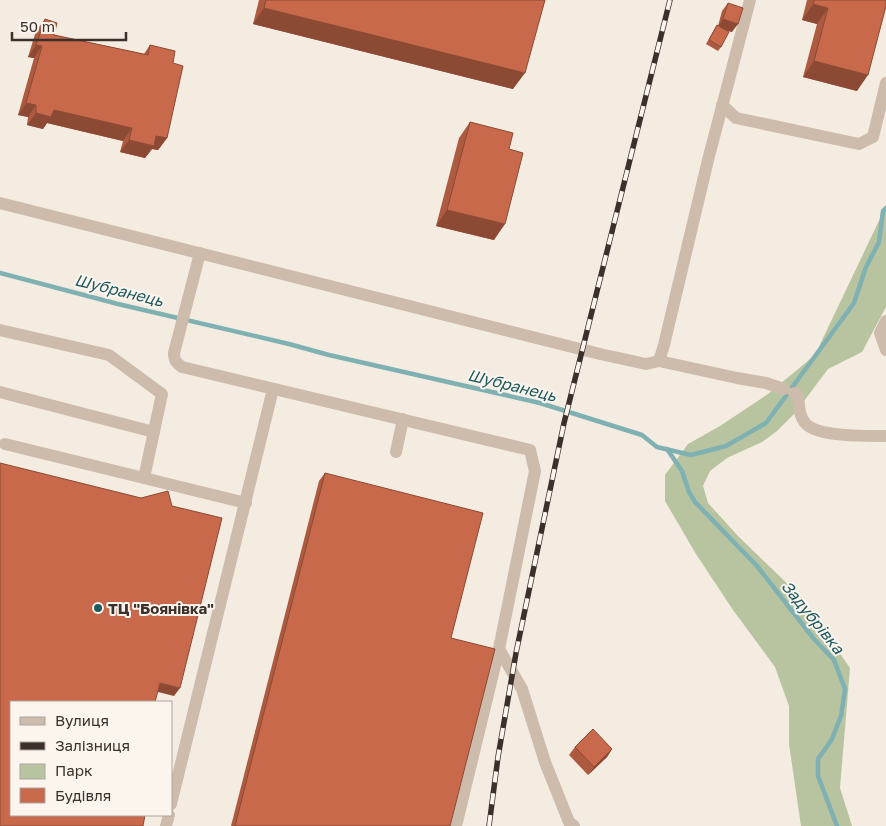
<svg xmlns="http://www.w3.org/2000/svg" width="886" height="826" font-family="'Golos Text',sans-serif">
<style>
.green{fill:#b8c4a0}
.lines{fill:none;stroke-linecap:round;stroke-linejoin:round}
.stream{stroke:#7fb0b2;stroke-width:4.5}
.minor{stroke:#cdbbac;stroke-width:12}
.rail-casing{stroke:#3b302b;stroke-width:5.5}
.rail{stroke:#fbf5ee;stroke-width:4;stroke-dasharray:11;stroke-linecap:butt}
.wall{fill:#ac5a40}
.shaded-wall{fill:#8c4a34}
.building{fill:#c8694b;stroke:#8c4a34}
.poi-dot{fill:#1f5a5e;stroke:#fbf5ee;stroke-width:2}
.labels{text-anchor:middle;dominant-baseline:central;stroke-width:4;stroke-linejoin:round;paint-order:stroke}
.poi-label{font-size:15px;font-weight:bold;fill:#3b302b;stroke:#fbf5ee;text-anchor:start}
.water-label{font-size:16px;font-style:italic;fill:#1f5a5e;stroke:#fbf5ee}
</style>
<rect width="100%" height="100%" fill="#f4ebe1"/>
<!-- green -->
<polygon class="green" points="886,206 886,307 862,352 828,369 795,413 777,431 762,442 727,458 710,471 703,486 708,503 738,536 801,597 850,668 840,788 852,826 801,826 789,744 789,706 775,667 733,610 696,554 665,501 665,475 688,444 720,426 768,394 815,355"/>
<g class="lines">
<!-- stream -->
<g class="stream">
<polyline points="0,273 118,304 289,344 329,355 540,403 642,435 657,447 691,455 726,446 766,423 854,303 866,267 879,242 883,211 886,208"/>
<polyline points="667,449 682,471 689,492 695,502 757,566 814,639 834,660 845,689 841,716 832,739 818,759 818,776 837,826"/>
</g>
<!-- minor -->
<g class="minor">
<polyline points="722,105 736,118 859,144 873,137 886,83"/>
<polyline points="0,203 600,354 646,364 659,361 664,345 708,160 750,0"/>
<path d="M 200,253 L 174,353 C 174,360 176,363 182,367 L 530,450 L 535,471 L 499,649 L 456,826"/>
<polyline points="886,321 880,333 886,350"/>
<polyline points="0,330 109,355 162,394 144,478"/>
<polyline points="659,361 737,378 766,383 784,389"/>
<polyline points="0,392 154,432"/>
<path d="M 794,393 L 798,395 C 799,405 799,417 806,424 C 818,437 869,436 886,436"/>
<polyline points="5,444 246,503"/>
<polyline points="396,452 403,419"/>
<polyline points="499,649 522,689 545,762 569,822 574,826"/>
<polyline points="171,804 273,389"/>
<polyline points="166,826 169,815"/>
</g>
<defs>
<polyline id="rail" points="489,826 498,757 516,653 564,423 670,0"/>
</defs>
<!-- rail casing -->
<use href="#rail" class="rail-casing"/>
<!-- rail -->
<use href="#rail" class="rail"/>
</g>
<!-- wall -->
<g class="wall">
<polygon points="259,0 545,0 513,89 253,24"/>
<polygon points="807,0 886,0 857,91 803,77 817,24 802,20"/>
<polygon points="728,3 732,32 725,30 721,47 718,51 706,44 714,30 717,25 718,26 722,11"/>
<polygon points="45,19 54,35 144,54 150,45 173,63 167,138 158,150 152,149 145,158 120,152 123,141 47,123 43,129 27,125 28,117 18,115 34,58 28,57 36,31"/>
<polygon points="470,122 509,149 494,240 436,226 459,138"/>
<polygon points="325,473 451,638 450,826 231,826 319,481"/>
<polygon points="575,747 612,749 607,757 588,775 569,755"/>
</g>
<!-- shaded-wall -->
<g class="shaded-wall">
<polygon points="813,4 828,8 817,24 802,20"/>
<polygon points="264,8 525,73 513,89 253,24"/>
<polygon points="723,19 738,24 732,32 717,28"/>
<polygon points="36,45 42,46 34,58 28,57"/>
<polygon points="814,61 868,75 857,91 803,77"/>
<polygon points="26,103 36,105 28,117 18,115"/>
<polygon points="54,110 132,128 123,141 47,123 43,129 27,125 36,113"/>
<polygon points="156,136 167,138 158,150 152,149 145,158 120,152 129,140"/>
<polygon points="447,210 505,224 494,240 436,226"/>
<polygon points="160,683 180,688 174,696 154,691"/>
<polygon points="612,749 607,757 588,775 594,767"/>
</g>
<!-- building -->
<g class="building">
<polygon points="266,0 545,0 525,73 264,8"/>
<polygon points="814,0 886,0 886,6 868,75 814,61 828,8 813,4"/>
<polygon points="728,3 743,8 738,24 723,19"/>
<polygon points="45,19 57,23 54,35 148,55 150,45 175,51 173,63 183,66 167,138 156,136 154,146 129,140 132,128 54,110 51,117 36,113 36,105 26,103 42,46 36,45"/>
<polygon points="717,25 729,32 721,47 709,40"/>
<polygon points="470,122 513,133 509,149 523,153 505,224 447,210"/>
<polygon points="0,463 141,498 168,491 172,506 222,518 180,688 160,683 155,702 11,702 11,815 145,815 143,826 0,826"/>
<polygon points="325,473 483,513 451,638 495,649 450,826 235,826"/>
<polygon points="593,729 612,749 594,767 575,747"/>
</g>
<!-- markers -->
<circle class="poi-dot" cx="98" cy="608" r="5"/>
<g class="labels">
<!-- poi labels -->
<g class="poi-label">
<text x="108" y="608">ТЦ "Боянівка"</text>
</g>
<!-- water labels -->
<g class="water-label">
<text transform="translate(119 290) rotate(14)">Шубранець</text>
<text transform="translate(512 385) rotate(14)">Шубранець</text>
<text transform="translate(813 617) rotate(51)">Задубрівка</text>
</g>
</g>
<!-- legend -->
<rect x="10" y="701" width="162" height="115" fill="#fbf5ee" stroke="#aea6a0"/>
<rect x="20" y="717" width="25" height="8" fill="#cdbbac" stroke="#aea6a0"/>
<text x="55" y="726" font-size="15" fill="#3b302b">Вулиця</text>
<rect x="20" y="742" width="25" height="8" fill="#3b302b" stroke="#aea6a0"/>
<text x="55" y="751" font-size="15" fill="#3b302b">Залізниця</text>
<rect x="20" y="764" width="25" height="15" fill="#b8c4a0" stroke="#aea6a0"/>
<text x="55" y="776" font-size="15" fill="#3b302b">Парк</text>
<rect x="20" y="788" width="25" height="15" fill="#c8694b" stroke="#aea6a0"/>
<text x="55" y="801" font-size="15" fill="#3b302b">Будівля</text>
<!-- scale -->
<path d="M12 32v8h114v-8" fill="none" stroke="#3b302b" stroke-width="2.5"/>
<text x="20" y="32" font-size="15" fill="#3b302b" stroke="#fbf5ee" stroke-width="4" paint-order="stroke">50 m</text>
</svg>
